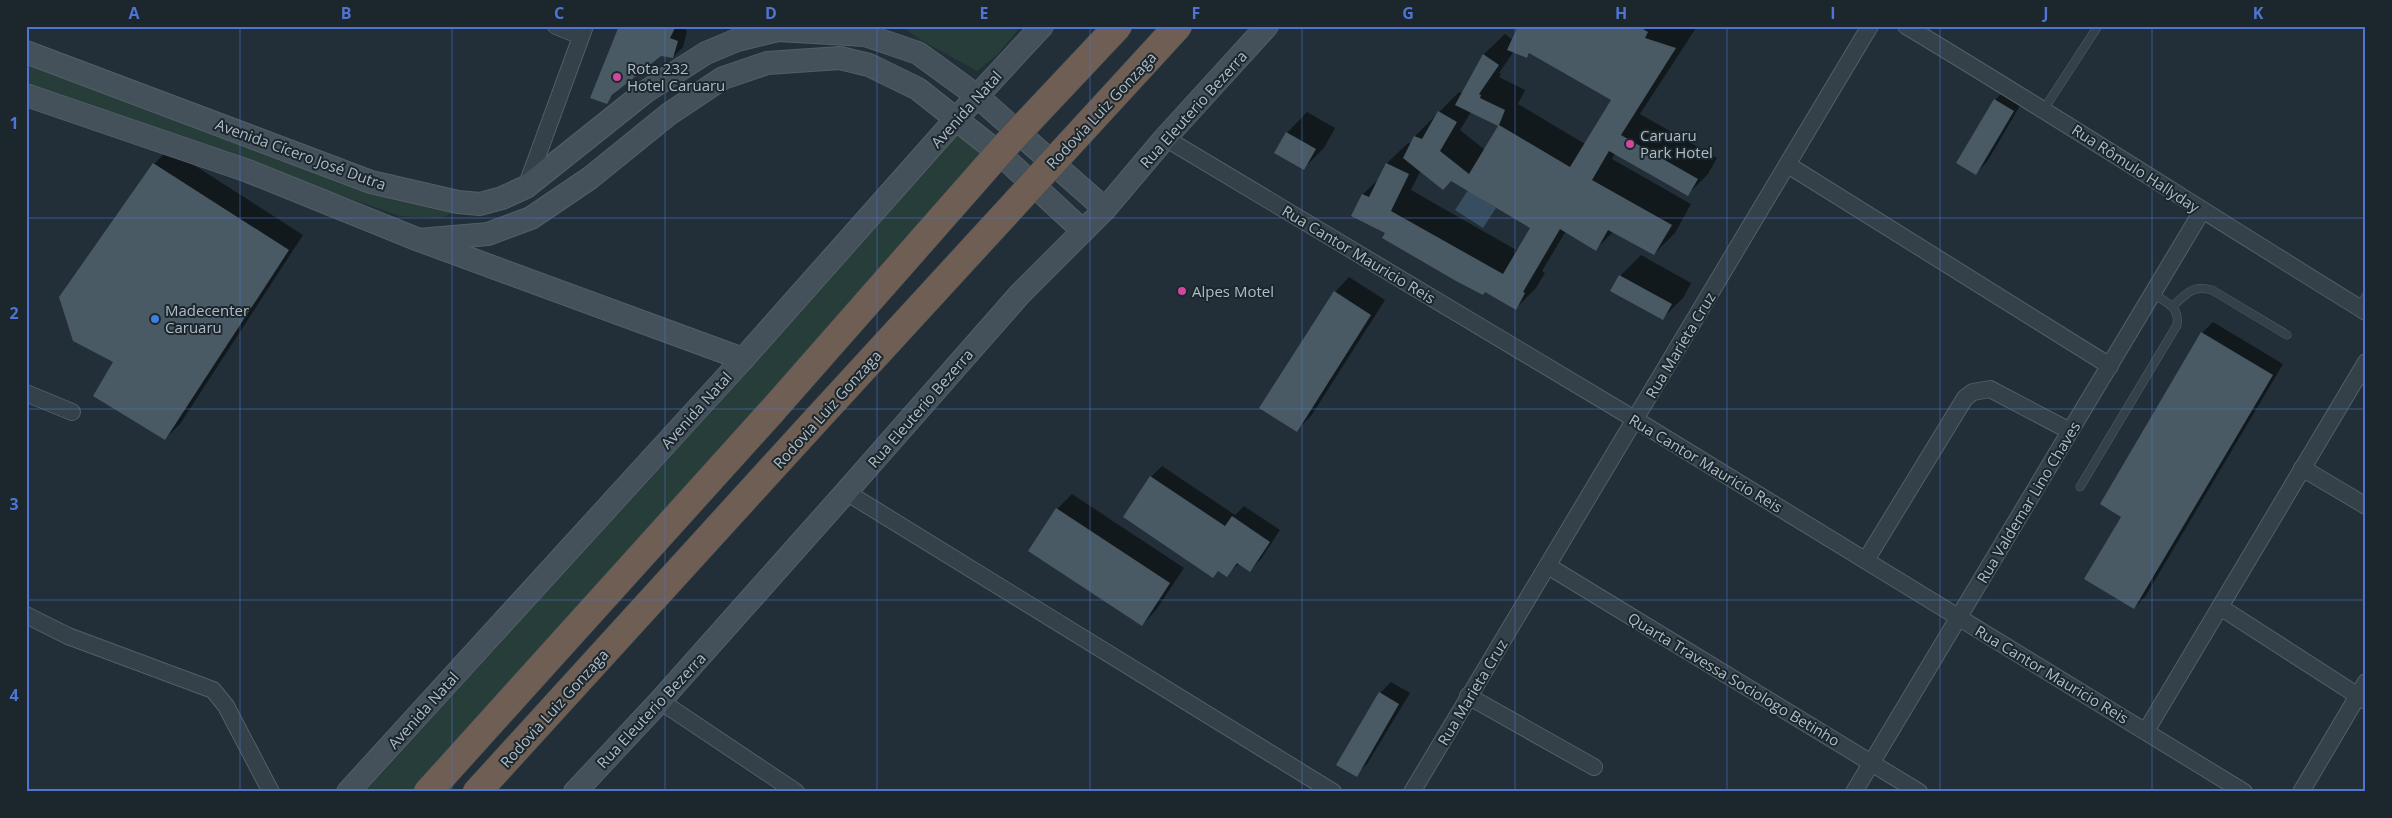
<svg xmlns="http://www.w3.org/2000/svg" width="2392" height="818" font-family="'Open Sans',sans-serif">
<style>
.green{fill:#273d3a}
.water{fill:#364e5f}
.shadow{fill:#0007;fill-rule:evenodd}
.building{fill:#4a5a64}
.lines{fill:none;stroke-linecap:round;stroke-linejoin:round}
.lane-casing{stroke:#535f66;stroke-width:9}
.street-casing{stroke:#535f66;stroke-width:18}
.secondary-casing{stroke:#535f66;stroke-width:24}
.highway-casing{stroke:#404c53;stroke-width:29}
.lane{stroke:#354148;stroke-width:8}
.street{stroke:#354148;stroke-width:16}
.secondary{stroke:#44515b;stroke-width:22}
.highway{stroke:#6e5e53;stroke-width:28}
.highway-bridge-casing{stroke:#404c53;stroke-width:29;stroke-linecap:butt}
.highway-bridge{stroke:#6e5e53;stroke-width:28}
.grid{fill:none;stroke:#5074d1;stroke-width:1;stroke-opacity:0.55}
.hotel-dot{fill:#d1479c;stroke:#1b262d;stroke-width:2}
.shop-dot{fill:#3f7fe0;stroke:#1b262d;stroke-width:2}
.labels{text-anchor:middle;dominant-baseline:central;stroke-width:4;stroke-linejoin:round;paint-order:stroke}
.poi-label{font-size:15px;fill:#b0bcc5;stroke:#1b262d;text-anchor:start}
.street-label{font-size:15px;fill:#b0bcc5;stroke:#1b262d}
.neatline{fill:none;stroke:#5074d1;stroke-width:2}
.grid-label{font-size:16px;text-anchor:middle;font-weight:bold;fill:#5074d1}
</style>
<rect width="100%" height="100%" fill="#222f38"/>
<!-- green -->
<g class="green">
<polygon points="901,26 1021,26 997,55 977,71 921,40"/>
<polygon points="26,58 459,208 443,218 400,216 26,85"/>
<polygon points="956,133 997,163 415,792 365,792 717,405"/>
</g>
<!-- water -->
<polygon class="water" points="1468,190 1496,208 1483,228 1455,210"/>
<!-- shadow -->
<g class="shadow">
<polygon points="621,26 680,26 687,31 683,47 673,57 661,55 620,87 607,102"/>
<path d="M 1519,26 L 1696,28 L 1640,114 L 1717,158 L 1708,174 L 1688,194 L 1615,153 L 1612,159 L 1691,204 L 1675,233 L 1654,254 L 1613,232 L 1595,250 L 1566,231 L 1542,271 L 1545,273 L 1536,288 L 1516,308 L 1387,232 L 1353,216 L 1363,194 L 1380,178 L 1387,163 L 1408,143 L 1411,144 L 1415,136 L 1459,92 L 1463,94 L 1484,54 L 1505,34 L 1513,40 ZM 1514,51 L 1527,57 L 1531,52 L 1613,100 L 1585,144 L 1518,104 L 1525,90 L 1499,77 L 1501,74 L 1499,73 ZM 1471,112 L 1500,126 L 1485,150 L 1460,130 ZM 1421,170 L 1452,180 L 1532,228 L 1518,251 L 1411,190 Z"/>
<polygon points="2006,89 2024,99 1987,162 1976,173 1995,100"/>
<polygon points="1307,112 1335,128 1324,148 1303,169 1287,133"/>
<polygon points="169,149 303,235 180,424 165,439 154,164"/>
<polygon points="1641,255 1691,283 1683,298 1662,319 1612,291 1620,276"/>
<polygon points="1349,277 1385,300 1311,416 1297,430 1335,292"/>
<polygon points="2213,322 2283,364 2145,597 2134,608 2122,516 2202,333"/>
<polygon points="1162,466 1235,515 1244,506 1280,530 1261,559 1250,570 1239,563 1227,575 1219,570 1213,576 1125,517 1151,477"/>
<polygon points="1072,494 1184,568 1156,610 1142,625 1057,509"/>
<polygon points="1391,682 1410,693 1367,764 1356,775 1380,693"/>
</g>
<!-- building -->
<g class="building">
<polygon points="619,26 676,26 670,38 678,41 673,58 661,56 612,95 607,104 590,98"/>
<polygon points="1518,26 1638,26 1648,32 1645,38 1676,48 1621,135 1698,179 1688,196 1609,151 1592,180 1672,225 1654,255 1608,230 1596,251 1560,229 1523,292 1525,293 1516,310 1485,292 1483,295 1456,281 1382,238 1385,233 1351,216 1362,194 1369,197 1386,163 1409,174 1391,211 1503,274 1530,228 1451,181 1443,190 1403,158 1414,136 1422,139 1438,111 1457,122 1440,151 1469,174 1498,126 1455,105 1483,54 1499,65 1479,94 1481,95 1480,98 1505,110 1499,125 1570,167 1611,100 1529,53 1527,58 1507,50"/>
<polygon points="1994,99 2014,111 1976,175 1956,163"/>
<polygon points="1286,132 1316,149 1304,170 1274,153"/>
<polygon points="153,163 289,250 165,440 93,396 113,362 73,341 59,297"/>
<polygon points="1619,275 1672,304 1663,320 1610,291"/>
<polygon points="1334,291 1371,315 1297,432 1259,408"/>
<polygon points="2201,332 2273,375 2134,609 2084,579 2121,517 2100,504"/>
<polygon points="1150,476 1225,526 1232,516 1270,542 1250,572 1237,563 1227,577 1218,571 1213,578 1123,517"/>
<polygon points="1056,508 1170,583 1142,626 1028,551"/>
<polygon points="1379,692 1399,704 1357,777 1336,765"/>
</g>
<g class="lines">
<defs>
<g id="lane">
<polyline points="2044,109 2098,26"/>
<path d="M 2173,306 C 2187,293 2192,285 2212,290 L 2287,335"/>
<polyline points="2359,308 2366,296"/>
<path d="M 2080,487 L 2177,325 C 2180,307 2166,302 2153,294"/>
</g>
<g id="street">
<polyline points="556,26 581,36"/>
<path d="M 1906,26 C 2061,119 2212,217 2366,312"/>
<polyline points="1165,138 1636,420 2244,792"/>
<polyline points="1788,165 2110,366"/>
<polyline points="526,187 585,26"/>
<polyline points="26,393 72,412"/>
<polyline points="2302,468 2366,506"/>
<polyline points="846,492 1333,792"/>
<polyline points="1866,560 1965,398 1973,392 1990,389 2070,431"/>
<polyline points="1548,566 1919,792"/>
<polyline points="2220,607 2366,701"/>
<polyline points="26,615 68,636 213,690 226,706 271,792"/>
<polyline points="1468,696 1594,767"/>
<polyline points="660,701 796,792"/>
<polyline points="2146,731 2366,362"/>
<polyline points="1412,792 1870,26"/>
<polyline points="1854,792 2202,211"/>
<polyline points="2301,792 2366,682"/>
</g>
<g id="secondary">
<polyline points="26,52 371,182 458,202 480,204 502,198 526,187 645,92 706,53 737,40 778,30 865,35 918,53 977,96 1105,209"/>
<polyline points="26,95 248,171 419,240 743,359"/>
<polyline points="419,240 488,234 531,218 590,178 669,114 723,78 767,63 840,58 869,65 918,89 1000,154 1083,231"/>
<polyline points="348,792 743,359 956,119 1042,26"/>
<polyline points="575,792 660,701 846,492 1020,294 1105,209 1165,138 1267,26"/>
</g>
<g id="highway">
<polyline points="428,792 772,411"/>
<polyline points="477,792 806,431"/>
</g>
</defs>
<!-- lane casing -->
<use href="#lane" class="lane-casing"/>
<!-- street casing -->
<use href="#street" class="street-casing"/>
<!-- secondary casing -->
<use href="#secondary" class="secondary-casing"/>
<!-- highway casing -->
<use href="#highway" class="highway-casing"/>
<!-- lane -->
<use href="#lane" class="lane"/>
<!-- street -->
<use href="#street" class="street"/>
<!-- secondary -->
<use href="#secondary" class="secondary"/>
<!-- highway -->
<use href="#highway" class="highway"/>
<defs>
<g id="highway-bridge">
<polyline points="772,411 1006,145 1118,26"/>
<polyline points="806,431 1178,26"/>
</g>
</defs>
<!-- highway-bridge casing -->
<use href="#highway-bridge" class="highway-bridge-casing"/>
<!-- highway-bridge -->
<use href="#highway-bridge" class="highway-bridge"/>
</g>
<!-- grid -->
<path class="grid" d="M 240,26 L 240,792M 452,26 L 452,792M 665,26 L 665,792M 877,26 L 877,792M 1090,26 L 1090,792M 1302,26 L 1302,792M 1515,26 L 1515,792M 1727,26 L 1727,792M 1940,26 L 1940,792M 2152,26 L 2152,792M 26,218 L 2366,218M 26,409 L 2366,409M 26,600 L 2366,600"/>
<!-- markers -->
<g class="hotel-dot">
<circle cx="617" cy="77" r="5"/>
<circle cx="1630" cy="144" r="5"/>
<circle cx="1182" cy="291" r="5"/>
</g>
<circle class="shop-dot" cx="155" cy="319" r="5"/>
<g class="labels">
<!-- poi labels -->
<g class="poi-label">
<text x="627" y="68">Rota 232<tspan x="627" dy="17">Hotel Caruaru</tspan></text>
<text x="1640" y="135">Caruaru<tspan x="1640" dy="17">Park Hotel</tspan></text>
<text x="1192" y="291">Alpes Motel</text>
<text x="165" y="310">Madecenter<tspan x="165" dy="17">Caruaru</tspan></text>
</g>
<!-- street labels -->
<g class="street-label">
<text transform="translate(966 109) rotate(-48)">Avenida Natal</text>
<text transform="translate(1193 109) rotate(-48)">Rua Eleuterio Bezerra</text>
<text transform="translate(1101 110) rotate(-47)">Rodovia Luiz Gonzaga</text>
<text transform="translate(301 154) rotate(20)">Avenida Cícero José Dutra</text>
<text transform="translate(2136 168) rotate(33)">Rua Rômulo Hallyday</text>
<text transform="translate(1359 254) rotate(31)">Rua Cantor Mauricio Reis</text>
<text transform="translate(1680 345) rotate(-59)">Rua Marieta Cruz</text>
<text transform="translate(920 408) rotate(-49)">Rua Eleuterio Bezerra</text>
<text transform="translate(827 409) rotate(-48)">Rodovia Luiz Gonzaga</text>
<text transform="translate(696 410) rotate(-48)">Avenida Natal</text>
<text transform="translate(1706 463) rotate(31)">Rua Cantor Mauricio Reis</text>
<text transform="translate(2028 502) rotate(-59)">Rua Valdemar Lino Chaves</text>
<text transform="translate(2052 674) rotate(31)">Rua Cantor Mauricio Reis</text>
<text transform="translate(1734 679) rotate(31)">Quarta Travessa Sociologo Betinho</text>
<text transform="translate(1472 692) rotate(-59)">Rua Marieta Cruz</text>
<text transform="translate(554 708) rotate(-48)">Rodovia Luiz Gonzaga</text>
<text transform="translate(423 710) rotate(-48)">Avenida Natal</text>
<text transform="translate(651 710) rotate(-47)">Rua Eleuterio Bezerra</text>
</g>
</g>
<!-- border -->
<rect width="2392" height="818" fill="none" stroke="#1b262d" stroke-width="55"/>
<rect x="28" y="28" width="2336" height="762" class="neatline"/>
<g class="grid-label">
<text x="134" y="19">A</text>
<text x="346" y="19">B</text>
<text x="559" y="19">C</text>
<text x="771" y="19">D</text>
<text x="984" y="19">E</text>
<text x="1196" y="19">F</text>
<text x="1408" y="19">G</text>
<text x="1621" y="19">H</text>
<text x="1833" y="19">I</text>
<text x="2046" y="19">J</text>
<text x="2258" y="19">K</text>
<text x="14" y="129">1</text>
<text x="14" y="319">2</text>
<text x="14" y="510">3</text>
<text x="14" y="701">4</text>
</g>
</svg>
